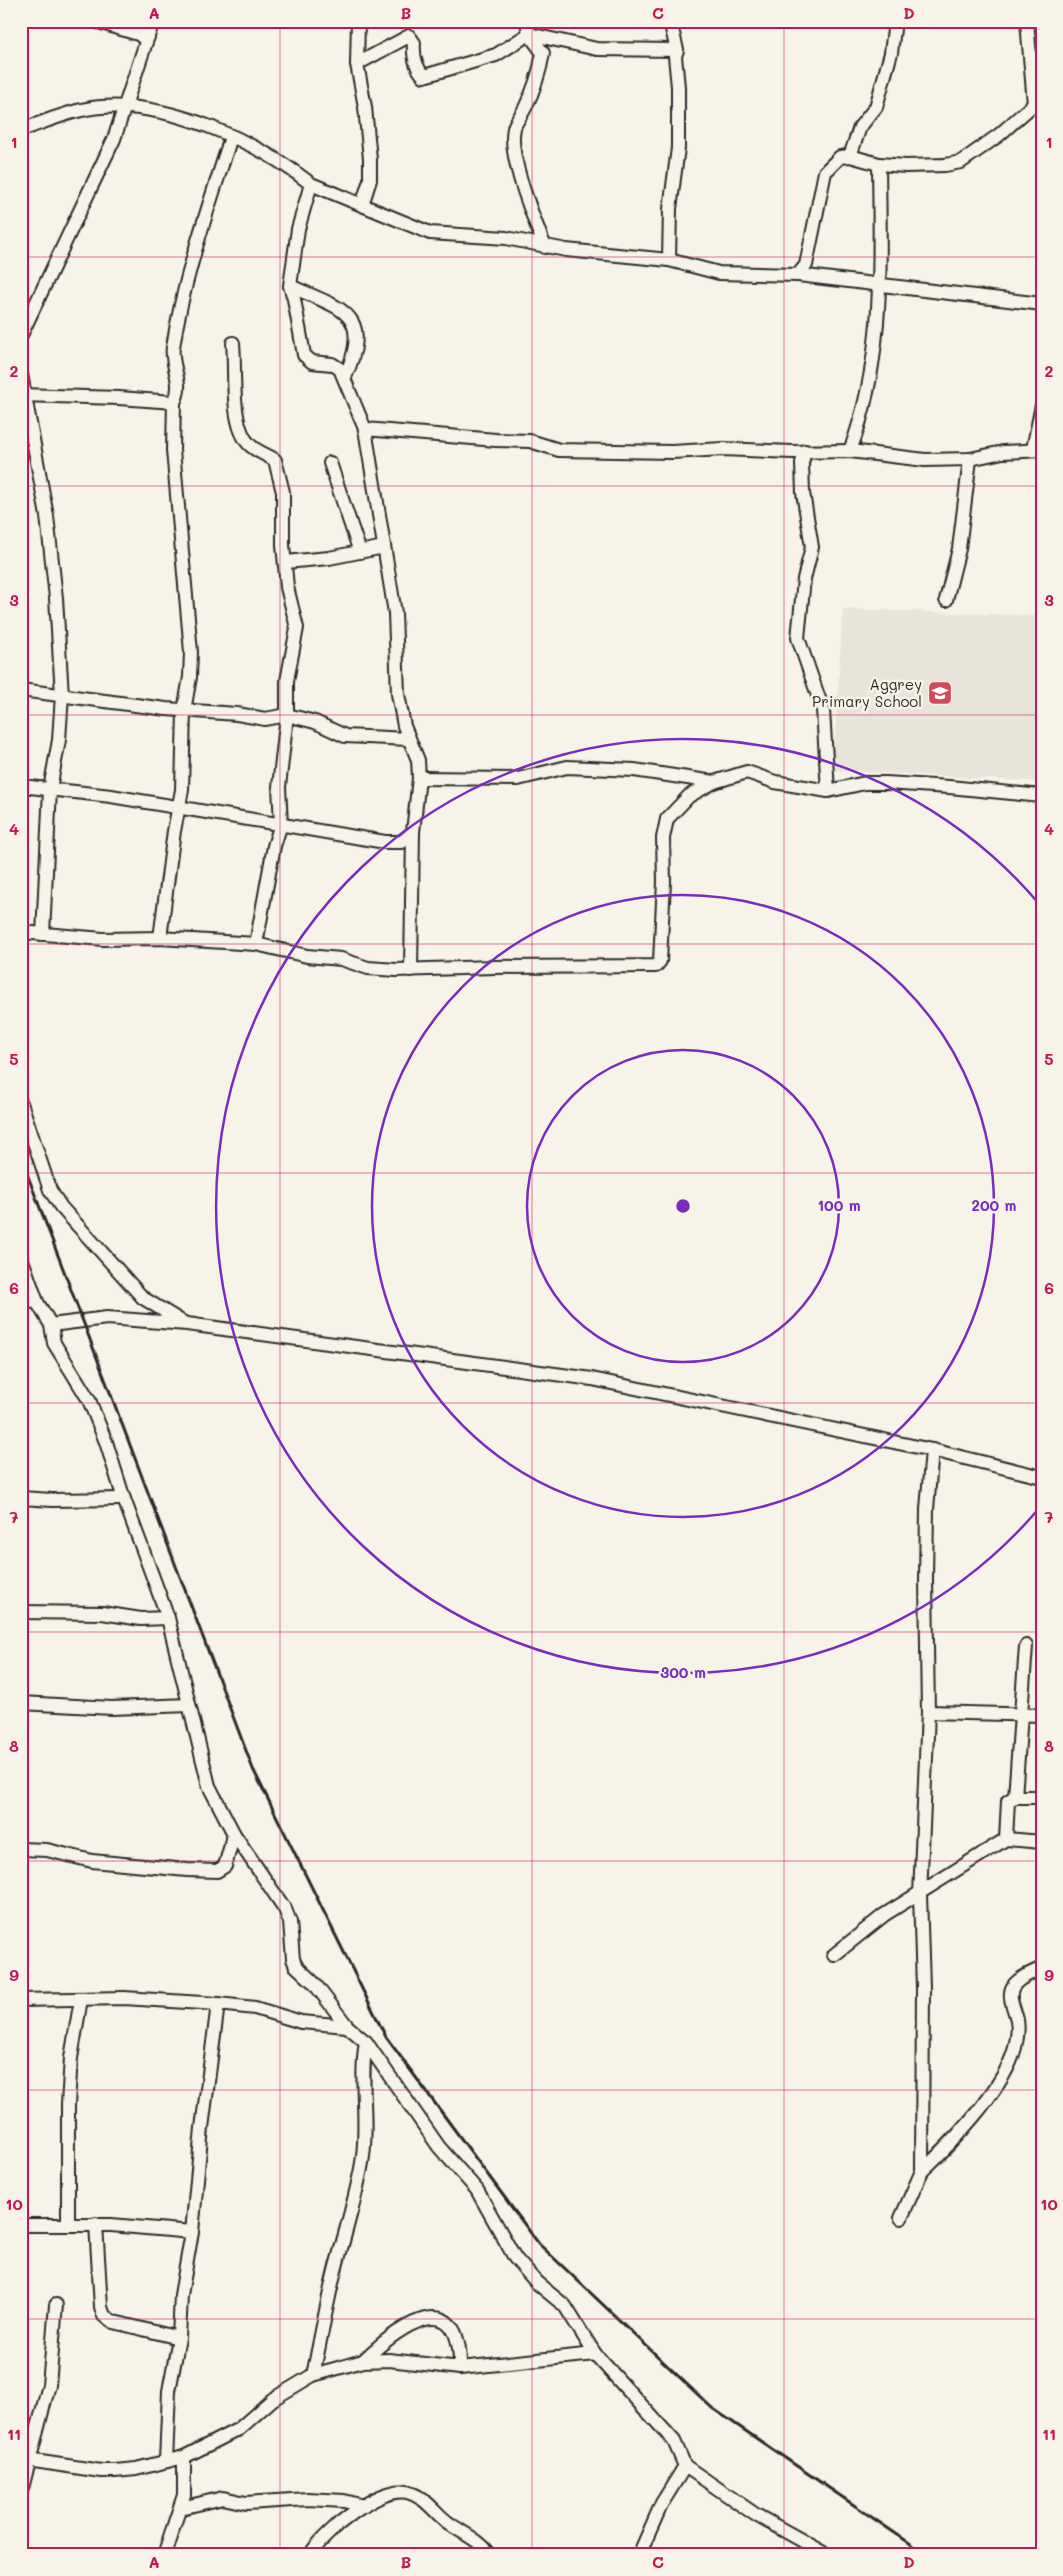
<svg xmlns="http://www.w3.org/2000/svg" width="1063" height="2576" font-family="Mali,sans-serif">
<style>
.built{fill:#e8e4da}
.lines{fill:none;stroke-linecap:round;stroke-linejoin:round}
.minor-casing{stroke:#2b2b2b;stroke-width:16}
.minor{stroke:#f7f3e8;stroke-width:12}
.rail{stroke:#2b2b2b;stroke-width:3}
.grid{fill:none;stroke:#c2185b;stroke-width:1;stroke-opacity:0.55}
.ring{fill:none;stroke:#7b2cbf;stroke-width:2.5}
.labels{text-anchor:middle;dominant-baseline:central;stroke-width:5;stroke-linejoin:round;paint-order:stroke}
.poi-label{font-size:15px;fill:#2b2b2b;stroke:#f7f3e8;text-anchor:end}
.centre{fill:#7b2cbf;stroke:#f7f3e8;stroke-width:2.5}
.ring-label{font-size:15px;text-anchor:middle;font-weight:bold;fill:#7b2cbf;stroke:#f7f3e8;stroke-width:5;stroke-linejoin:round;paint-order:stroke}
.neatline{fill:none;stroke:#c2185b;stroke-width:2}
.grid-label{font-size:16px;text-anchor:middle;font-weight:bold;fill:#c2185b}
</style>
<rect width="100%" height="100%" fill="#f7f3e8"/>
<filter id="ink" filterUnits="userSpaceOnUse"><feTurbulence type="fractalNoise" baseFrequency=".02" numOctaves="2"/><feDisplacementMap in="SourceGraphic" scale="10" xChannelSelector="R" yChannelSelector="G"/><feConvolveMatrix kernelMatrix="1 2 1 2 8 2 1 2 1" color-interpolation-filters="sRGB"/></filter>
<g filter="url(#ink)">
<!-- built -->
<polygon class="built" points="843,609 1042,616 1042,782 833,770"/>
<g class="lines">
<defs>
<g id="minor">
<polyline points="95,21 148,37"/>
<polyline points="141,21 142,37"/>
<polyline points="358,21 357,64 365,107 370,159 370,180 362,205"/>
<path d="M 527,21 L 529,34 L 543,53 C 540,71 533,92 525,108 C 522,114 518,119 515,125 C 505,151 535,221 545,247"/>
<polyline points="1027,21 1034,104"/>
<path d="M 357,64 L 409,36 L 414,43 C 413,56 415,67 424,76 L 496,55 L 529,34 L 597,49 L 677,50"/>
<path d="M 21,130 C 47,121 74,109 101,107 C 171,102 258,142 311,184 L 430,233 L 506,238 L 566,250 L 669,260 L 719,273 L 798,275 L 806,265 L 825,172 L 840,157 L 850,156 L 879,164 L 906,166 L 945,165 L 961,162 L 999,135 L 1034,104 L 1042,105"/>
<polyline points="850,156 860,127 876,107 891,53 895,21"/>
<polyline points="311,184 298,229 290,286 294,299 304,355 312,362 332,364 340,369 365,429 395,613 398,694 404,726 418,760 419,778 413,832 411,970"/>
<polyline points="669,260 670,209 678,148 678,87 675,56 677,50 670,21"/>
<polyline points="798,275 1042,304"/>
<path d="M 290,286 C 341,309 374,312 345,377"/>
<polyline points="21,335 114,139 153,21"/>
<path d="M 233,343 C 236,371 229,427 251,446 C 258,452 267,455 275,460 L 283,492 L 283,545 L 287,587 L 297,628 L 287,681 L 287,715 L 279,787 L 281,824 L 274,846 L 256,944"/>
<polyline points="21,374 47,516 56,598 62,695 59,740 50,789 43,934"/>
<polyline points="21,395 119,398 174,402 173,450 191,652 190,677 184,711 182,790 174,831 160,938"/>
<path d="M 174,402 C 185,383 170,367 173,347 C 184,275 209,206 231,137"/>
<polyline points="365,429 496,440 530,441 559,450 672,452 723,449 792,452 850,451 925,460 970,459 1003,452 1042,450"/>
<polyline points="1033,449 1042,405"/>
<polyline points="805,451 802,463 803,493 812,547 804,579 798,638 823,710 828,791"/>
<path d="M 850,451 C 885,358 880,261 879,164"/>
<polyline points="330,463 360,552"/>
<polyline points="285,562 329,558 384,547"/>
<polyline points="946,600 959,549 970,459"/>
<polyline points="21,690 166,709 237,714 265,719 287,715 315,722 345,736 409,739"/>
<polyline points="419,778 518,779 567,767 634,770 714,782"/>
<polyline points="21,786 111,796 385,842 402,842 413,832"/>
<polyline points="21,932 103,939 160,938 256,944 307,956 341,959 368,968 396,970 494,967 656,966 660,961 664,882 663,838 667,819 689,796 714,782 747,772 775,782 828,791 865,783 886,783 949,787 1042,796"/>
<polyline points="21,1103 50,1190 61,1207 143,1298 184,1323"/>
<polyline points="21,1257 37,1302 51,1325 54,1343 89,1400 106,1442 124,1499 168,1618 209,1786 234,1834 285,1909 290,1922 293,1959 296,1966 314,1983 347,2026 366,2042 439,2147 477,2190 515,2258 537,2283 565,2306 595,2354 674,2441 685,2466 756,2515 828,2555"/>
<polyline points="21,1301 37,1302"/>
<polyline points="51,1325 107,1318 187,1324 592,1379 932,1450 1042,1477"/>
<polyline points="21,1498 52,1500 124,1499"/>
<polyline points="21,1612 102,1613 141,1619 168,1618"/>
<polyline points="21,1703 112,1708 189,1705"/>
<polyline points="928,1712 1042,1715"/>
<polyline points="1015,1797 1026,1646"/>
<polyline points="1006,1839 1008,1801 1015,1797 1042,1797"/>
<polyline points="21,1849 47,1850 92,1861 187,1870 217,1871 225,1866 234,1834"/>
<polyline points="834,1955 884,1915 1006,1839 1042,1842"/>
<polyline points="21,2000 124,1998 218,2004 255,2008 301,2022 347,2026"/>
<path d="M 922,2171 C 950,2145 999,2093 1012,2057 C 1016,2047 1019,2031 1017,2020 C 1014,2006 1004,1992 1018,1981 C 1025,1975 1034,1972 1042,1968"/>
<polyline points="901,2218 922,2171 923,1987 920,1895 928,1712 926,1580 927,1509 932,1450"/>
<polyline points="68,2223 68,2104 71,2058 81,1999"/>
<polyline points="96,2224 101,2307 104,2316 114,2322 179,2338"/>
<polyline points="21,2225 111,2225 192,2232"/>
<path d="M 363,2361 C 398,2327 461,2281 460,2368"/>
<path d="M 313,2375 C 321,2338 327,2300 337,2263 C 346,2230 356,2197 362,2163 C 369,2122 359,2082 366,2042"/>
<polyline points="21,2459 101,2471 115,2471 136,2469 184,2457 239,2429 273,2399 313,2375 363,2361 389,2360 460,2368 595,2354"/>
<polyline points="166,2461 169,2391 179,2338 181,2295 192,2232 202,2128 218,2004"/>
<polyline points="21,2492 49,2385 56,2305"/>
<polyline points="181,2508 223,2498 246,2503 308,2499 344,2501 364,2506"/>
<polyline points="164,2555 184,2495 184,2457"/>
<path d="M 310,2555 C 324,2532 379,2486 407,2492 C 427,2497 435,2514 450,2524 C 464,2534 480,2540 490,2555"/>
<polyline points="639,2555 662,2503 685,2466"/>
</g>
</defs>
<!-- minor casing -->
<use href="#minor" class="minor-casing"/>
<!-- minor -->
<use href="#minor" class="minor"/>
<!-- rail -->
<polyline class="rail" points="21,1158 253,1769 386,2037 539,2244 712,2408 927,2555"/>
</g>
</g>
<!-- grid -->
<path class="grid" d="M 280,21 L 280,2555M 532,21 L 532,2555M 784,21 L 784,2555M 21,257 L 1042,257M 21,486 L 1042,486M 21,715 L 1042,715M 21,944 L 1042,944M 21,1173 L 1042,1173M 21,1403 L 1042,1403M 21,1632 L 1042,1632M 21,1861 L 1042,1861M 21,2090 L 1042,2090M 21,2319 L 1042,2319"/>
<!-- distance rings -->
<g class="ring">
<circle cx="683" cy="1206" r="156"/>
<circle cx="683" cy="1206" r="311"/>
<path d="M1041 1506A467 467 0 1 1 1041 906"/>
</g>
<!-- icons -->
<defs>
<symbol id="school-square" viewBox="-11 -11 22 22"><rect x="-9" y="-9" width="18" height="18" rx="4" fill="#d1495b" stroke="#f7f3e8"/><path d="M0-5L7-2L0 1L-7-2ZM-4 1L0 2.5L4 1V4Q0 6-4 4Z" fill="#fff"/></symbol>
</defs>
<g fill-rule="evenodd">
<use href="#school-square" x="926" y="679" width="28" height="28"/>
</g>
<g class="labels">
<!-- poi labels -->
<g class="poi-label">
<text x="922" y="684">Aggrey<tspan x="922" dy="17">Primary School</tspan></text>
</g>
</g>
<circle cx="683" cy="1206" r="8" class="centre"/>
<g class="ring-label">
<text x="839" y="1211">100 m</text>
<text x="994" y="1211">200 m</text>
<text x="683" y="1678">300 m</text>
</g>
<!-- margin -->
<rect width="1063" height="2576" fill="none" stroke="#f7f3e8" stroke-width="55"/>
<rect x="28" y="28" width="1008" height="2520" class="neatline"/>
<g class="grid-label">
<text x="154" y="19">A</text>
<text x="406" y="19">B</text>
<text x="658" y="19">C</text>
<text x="909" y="19">D</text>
<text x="14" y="148">1</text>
<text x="1049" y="148">1</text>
<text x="14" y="377">2</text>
<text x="1049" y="377">2</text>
<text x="14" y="606">3</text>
<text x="1049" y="606">3</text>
<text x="14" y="835">4</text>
<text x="1049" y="835">4</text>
<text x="14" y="1065">5</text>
<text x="1049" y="1065">5</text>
<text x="14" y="1294">6</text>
<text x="1049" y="1294">6</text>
<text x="14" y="1523">7</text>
<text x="1049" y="1523">7</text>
<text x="14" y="1752">8</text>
<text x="1049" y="1752">8</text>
<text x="14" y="1981">9</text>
<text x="1049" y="1981">9</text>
<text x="14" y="2210">10</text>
<text x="1049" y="2210">10</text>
<text x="14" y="2440">11</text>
<text x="1049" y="2440">11</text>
<text x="154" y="2568">A</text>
<text x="406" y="2568">B</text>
<text x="658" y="2568">C</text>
<text x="909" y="2568">D</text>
</g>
</svg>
